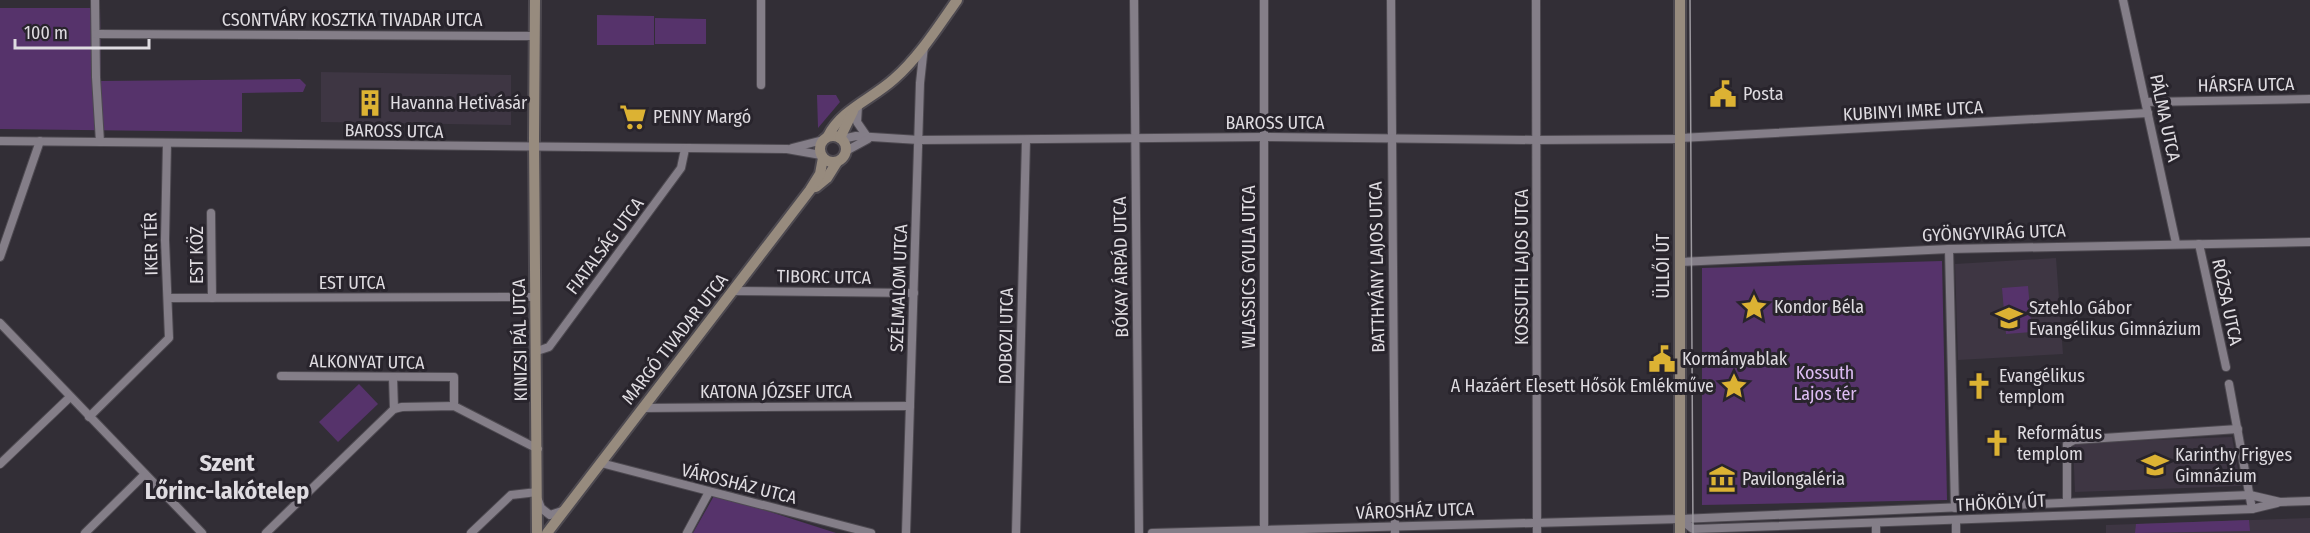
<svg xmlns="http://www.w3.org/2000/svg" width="2310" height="533" font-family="'Fira Sans Condensed',sans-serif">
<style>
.built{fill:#3e3643}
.green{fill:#56336b}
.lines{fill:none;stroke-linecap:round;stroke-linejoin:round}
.street-casing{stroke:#4d4950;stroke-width:10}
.secondary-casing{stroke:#4d4950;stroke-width:14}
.street{stroke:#847e88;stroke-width:8}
.secondary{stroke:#978b7e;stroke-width:10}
.tram{stroke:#9d9aa0;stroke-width:1.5}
.labels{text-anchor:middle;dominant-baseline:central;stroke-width:6;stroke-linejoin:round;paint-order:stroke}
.street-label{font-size:18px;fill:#dfdce1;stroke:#28242c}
.poi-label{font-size:18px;fill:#dfdce1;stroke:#28242c;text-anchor:start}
.park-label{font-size:18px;fill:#ddbcf3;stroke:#28242c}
.district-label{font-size:24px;font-weight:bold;fill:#dfdce1;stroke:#28242c}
</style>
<rect width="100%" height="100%" fill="#322e36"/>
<!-- built -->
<g class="built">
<polygon points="321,72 511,75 511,125 321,122"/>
<polygon points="2056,258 2063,354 1958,360 1955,264"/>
<polygon points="2232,437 2241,486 2075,492 2073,443"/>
<polygon points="2310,518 2310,533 2106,533 2106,525"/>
</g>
<!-- green -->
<g class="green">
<polygon points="0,8 100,8 101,81 300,79 306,85 303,92 242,93 242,132 0,129"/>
<polygon points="597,15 654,16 654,45 597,45"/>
<polygon points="655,18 706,19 706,44 655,44"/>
<polygon points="817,95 836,95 840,102 818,128"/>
<polygon points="1942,261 1947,500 1702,505 1702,268"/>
<polygon points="2028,286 2032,332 2006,334 2002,288"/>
<polygon points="359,384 378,404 338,442 319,422"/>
<polygon points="715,494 836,533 693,533"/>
<polygon points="2249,520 2250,531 2135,533 2136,524"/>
</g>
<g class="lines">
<defs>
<g id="street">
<polyline points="95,0 96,77 100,142"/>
<polyline points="1134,0 1139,533"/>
<polyline points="1264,0 1264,532"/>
<polyline points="1391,0 1395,533"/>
<polyline points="1536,0 1537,533"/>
<polyline points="2123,0 2176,243"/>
<polyline points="96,34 535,36"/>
<polyline points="761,85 761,0"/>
<polyline points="2146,102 2310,99"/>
<polyline points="858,106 857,122 868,138"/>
<polyline points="1680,138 2148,113"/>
<polyline points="842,139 856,136 919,140 1264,137 1537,140 1680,139"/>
<polyline points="0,141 787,149 821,155"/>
<polyline points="792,148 823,140"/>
<polyline points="846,151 868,139"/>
<polyline points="211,213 212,298"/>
<polyline points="2199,244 2226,367"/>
<polyline points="1949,249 1955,508"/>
<polyline points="0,257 40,141"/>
<polyline points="1680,262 1949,249 2310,242"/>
<polyline points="733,291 914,293"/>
<polyline points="168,298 536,297"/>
<polyline points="0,323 202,533"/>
<polyline points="537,351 549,347 681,168 685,149"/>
<polyline points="281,376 454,377 454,406"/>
<polyline points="393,378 394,409"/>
<polyline points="2229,384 2252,509"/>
<polyline points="643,408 910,406"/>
<polyline points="89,417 169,338 165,240 167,143"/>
<polyline points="601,463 871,533"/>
<polyline points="0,464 70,397"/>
<polyline points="538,500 541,508 550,515 562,511"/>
<polyline points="2067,501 2067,444 2074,440 2238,429"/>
<polyline points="1680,519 1693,529 2252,509 2277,503"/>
<polyline points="85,533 145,474"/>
<polyline points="266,533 394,409 402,407 454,406 538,449"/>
<polyline points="471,533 511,495 537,492"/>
<polyline points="687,533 709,492"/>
<polyline points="906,533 920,83 924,46"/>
<polyline points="1016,533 1026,140"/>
<polyline points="1152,533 1680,519 2250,495 2280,502 2310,501"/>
<polyline points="1876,533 1876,523"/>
<polyline points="1956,533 1956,521"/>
</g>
<g id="secondary">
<polyline points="535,0 534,138 537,533"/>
<circle cx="833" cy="149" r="13"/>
<path d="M 828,136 C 842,109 872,99 894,79 C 919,57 938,27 957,0"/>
<polyline points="840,138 853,111"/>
<polyline points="816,187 827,178 837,162"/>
<polyline points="547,533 810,190 820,174 823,158"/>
<polyline points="1680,533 1680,0"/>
</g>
</defs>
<!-- street casing -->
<use href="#street" class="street-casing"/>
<!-- secondary casing -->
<use href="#secondary" class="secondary-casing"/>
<!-- street -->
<use href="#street" class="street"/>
<!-- secondary -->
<use href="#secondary" class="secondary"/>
<!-- tram -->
<polyline class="tram" points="1690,0 1693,533"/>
</g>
<!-- icons -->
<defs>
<symbol id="civic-bare" viewBox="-9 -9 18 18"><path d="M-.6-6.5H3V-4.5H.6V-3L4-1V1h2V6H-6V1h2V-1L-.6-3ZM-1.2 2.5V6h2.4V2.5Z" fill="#dcb233" stroke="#28242c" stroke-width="2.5" paint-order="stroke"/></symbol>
<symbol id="building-bare" viewBox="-9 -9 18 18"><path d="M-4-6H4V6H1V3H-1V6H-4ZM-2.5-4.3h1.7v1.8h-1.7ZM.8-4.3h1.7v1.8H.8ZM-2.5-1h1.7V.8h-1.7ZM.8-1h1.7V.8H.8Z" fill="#dcb233" stroke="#28242c" stroke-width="2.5" paint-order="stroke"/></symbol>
<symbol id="supermarket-bare" viewBox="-9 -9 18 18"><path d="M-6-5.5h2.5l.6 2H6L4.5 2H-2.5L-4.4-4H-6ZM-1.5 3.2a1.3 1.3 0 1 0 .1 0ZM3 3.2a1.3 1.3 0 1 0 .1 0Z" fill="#dcb233" stroke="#28242c" stroke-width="2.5" paint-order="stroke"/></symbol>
<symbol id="sight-bare" viewBox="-9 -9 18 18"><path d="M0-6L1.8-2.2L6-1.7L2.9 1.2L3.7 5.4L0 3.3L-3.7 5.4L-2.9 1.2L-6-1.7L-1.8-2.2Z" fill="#dcb233" stroke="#28242c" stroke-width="2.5" paint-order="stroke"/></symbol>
<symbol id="school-bare" viewBox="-9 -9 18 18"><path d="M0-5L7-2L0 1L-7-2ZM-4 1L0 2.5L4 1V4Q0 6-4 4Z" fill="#dcb233" stroke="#28242c" stroke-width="2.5" paint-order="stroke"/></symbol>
<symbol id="church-bare" viewBox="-9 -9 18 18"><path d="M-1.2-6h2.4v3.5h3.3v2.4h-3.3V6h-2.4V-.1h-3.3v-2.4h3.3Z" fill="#dcb233" stroke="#28242c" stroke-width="2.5" paint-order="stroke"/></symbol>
<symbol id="museum-bare" viewBox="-9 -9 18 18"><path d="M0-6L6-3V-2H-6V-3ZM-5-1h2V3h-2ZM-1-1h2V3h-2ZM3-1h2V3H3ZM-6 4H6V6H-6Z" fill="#dcb233" stroke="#28242c" stroke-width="2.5" paint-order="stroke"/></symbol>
</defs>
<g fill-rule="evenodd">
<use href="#civic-bare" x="1704" y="75" width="38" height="38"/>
<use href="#building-bare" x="351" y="84" width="38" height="38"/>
<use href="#supermarket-bare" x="614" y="98" width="38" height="38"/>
<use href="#sight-bare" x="1735" y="288" width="38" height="38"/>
<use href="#school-bare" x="1990" y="299" width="38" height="38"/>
<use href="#civic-bare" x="1643" y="340" width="38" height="38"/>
<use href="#sight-bare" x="1715" y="367" width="38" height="38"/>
<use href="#church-bare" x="1960" y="367" width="38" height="38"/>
<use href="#church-bare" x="1978" y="424" width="38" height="38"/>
<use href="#school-bare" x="2136" y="446" width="38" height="38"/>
<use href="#museum-bare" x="1703" y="460" width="38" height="38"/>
</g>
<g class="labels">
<!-- street labels -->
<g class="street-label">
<text x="352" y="20">CSONTVÁRY KOSZTKA TIVADAR UTCA</text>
<text transform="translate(2246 85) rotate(-1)">HÁRSFA UTCA</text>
<text transform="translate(1913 111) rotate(-3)">KUBINYI IMRE UTCA</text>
<text transform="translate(2165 118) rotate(78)">PÁLMA UTCA</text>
<text x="1275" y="123">BAROSS UTCA</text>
<text transform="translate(394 131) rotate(1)">BAROSS UTCA</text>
<text transform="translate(1994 233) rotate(-2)">GYÖNGYVIRÁG UTCA</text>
<text transform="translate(151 244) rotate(-91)">IKER TÉR</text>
<text transform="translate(605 246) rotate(-53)">FIATALSÁG UTCA</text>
<text transform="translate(197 255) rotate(-90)">EST KÖZ</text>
<text transform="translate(1663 266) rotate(-90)">ÜLLŐI ÚT</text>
<text transform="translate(1121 267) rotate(-91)">BÓKAY ÁRPÁD UTCA</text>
<text transform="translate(1249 267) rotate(-90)">WLASSICS GYULA UTCA</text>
<text transform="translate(1377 267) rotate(-91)">BATTHYÁNY LAJOS UTCA</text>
<text transform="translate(1522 267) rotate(-90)">KOSSUTH LAJOS UTCA</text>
<text transform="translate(824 277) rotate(1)">TIBORC UTCA</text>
<text x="352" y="283">EST UTCA</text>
<text transform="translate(899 288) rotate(-88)">SZÉLMALOM UTCA</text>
<text transform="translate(2227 302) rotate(78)">RÓZSA UTCA</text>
<text transform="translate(1006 336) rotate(-89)">DOBOZI UTCA</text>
<text transform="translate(675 339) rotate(-52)">MARGÓ TIVADAR UTCA</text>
<text transform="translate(520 340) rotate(-91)">KINIZSI PÁL UTCA</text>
<text transform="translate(367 362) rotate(1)">ALKONYAT UTCA</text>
<text x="776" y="392">KATONA JÓZSEF UTCA</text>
<text transform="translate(739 484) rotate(14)">VÁROSHÁZ UTCA</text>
<text transform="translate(2001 503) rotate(-3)">THÖKÖLY ÚT</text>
<text transform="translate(1415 511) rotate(-2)">VÁROSHÁZ UTCA</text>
</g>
<!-- poi labels -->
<g class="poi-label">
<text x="1743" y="94">Posta</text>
<text x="390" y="103">Havanna Hetivásár</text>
<text x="653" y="117">PENNY Margó</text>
<text x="1774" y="307">Kondor Béla</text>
<text x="2029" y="308">Sztehlo Gábor<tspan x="2029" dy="21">Evangélikus Gimnázium</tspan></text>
<text x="1682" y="359">Kormányablak</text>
<text x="1999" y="376">Evangélikus<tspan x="1999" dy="21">templom</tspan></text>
<text x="1714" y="386" text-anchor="end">A Hazáért Elesett Hősök Emlékműve</text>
<text x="2017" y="433">Református<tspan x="2017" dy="21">templom</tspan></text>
<text x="2175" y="455">Karinthy Frigyes<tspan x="2175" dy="21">Gimnázium</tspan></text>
<text x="1742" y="479">Pavilongaléria</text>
</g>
<!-- park labels -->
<g class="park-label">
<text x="1825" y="373">Kossuth<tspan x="1825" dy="21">Lajos tér</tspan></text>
</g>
<!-- district labels -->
<g class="district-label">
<text x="227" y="463">Szent<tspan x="227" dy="28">Lőrinc-lakótelep</tspan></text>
</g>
</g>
<!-- scale -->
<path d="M15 39v9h134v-9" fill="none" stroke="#dfdce1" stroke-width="3"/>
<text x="24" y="39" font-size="18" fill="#dfdce1" stroke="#28242c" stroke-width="4.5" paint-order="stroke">100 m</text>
</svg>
